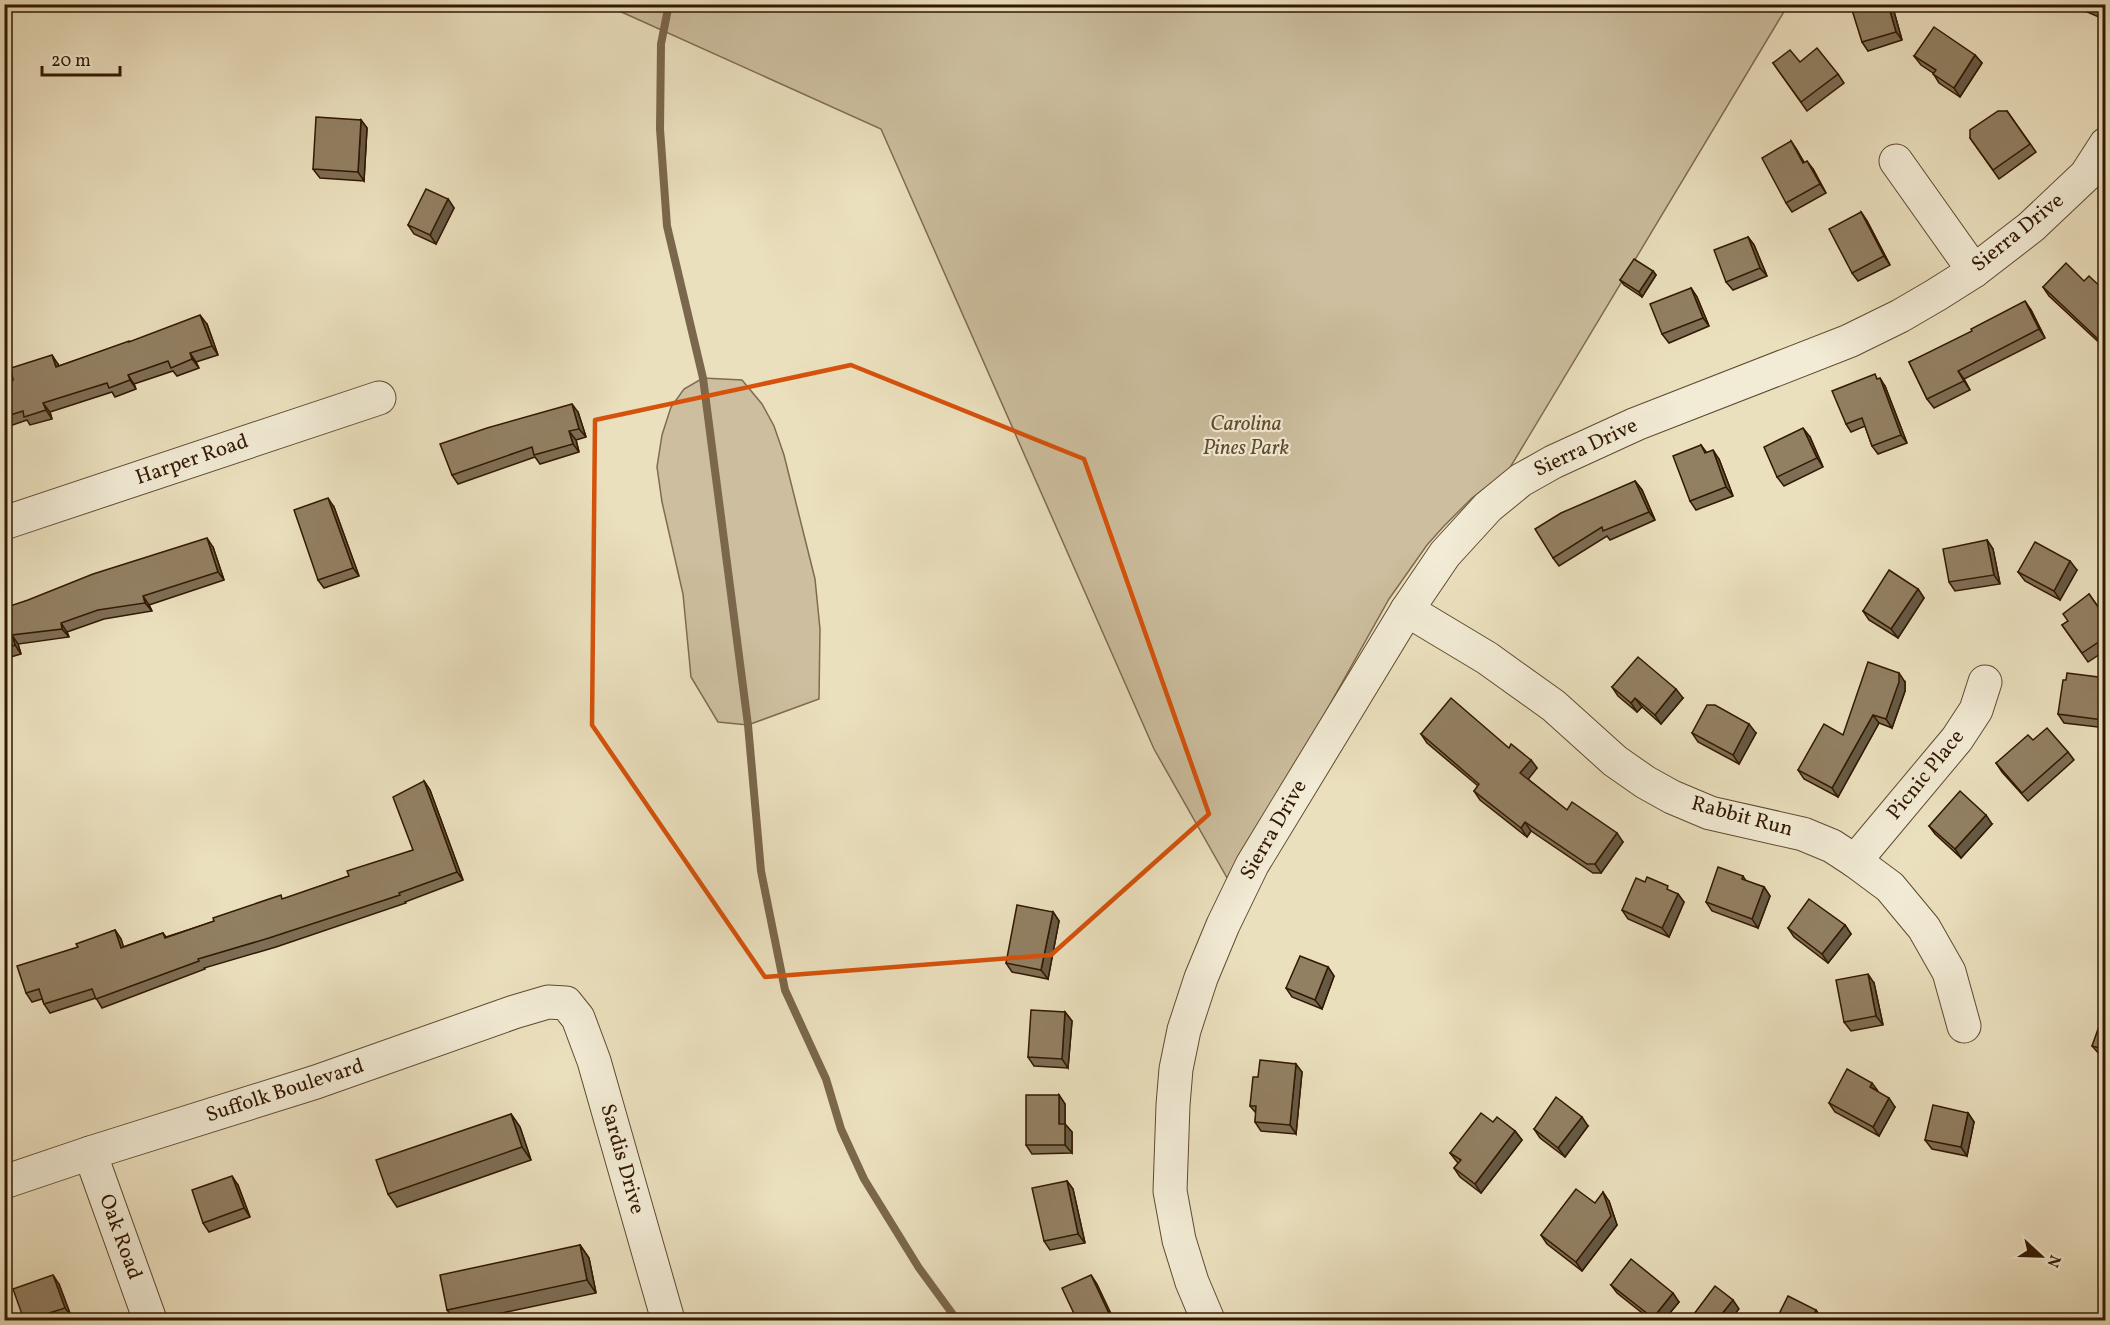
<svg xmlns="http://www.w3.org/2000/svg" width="2110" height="1325" font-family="Vollkorn,serif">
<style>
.green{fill:#ccbe9e;stroke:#7f6b4f;stroke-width:1.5}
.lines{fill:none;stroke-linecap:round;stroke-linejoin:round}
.stream{stroke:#7b674b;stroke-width:8}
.minor-casing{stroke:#604a30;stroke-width:35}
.minor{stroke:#f2ebd5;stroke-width:33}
.wall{fill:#7e6e55;stroke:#321800;stroke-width:1.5}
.shaded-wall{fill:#665a45;stroke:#321800;stroke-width:1.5}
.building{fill:#928063;stroke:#321800;stroke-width:1.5}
.marked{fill:none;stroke:#d6520b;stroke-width:4.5;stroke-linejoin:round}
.labels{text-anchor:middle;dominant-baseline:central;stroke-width:4.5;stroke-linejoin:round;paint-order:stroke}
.street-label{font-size:21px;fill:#321800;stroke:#f2ebd5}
.park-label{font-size:21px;font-style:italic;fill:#604a2f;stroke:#f2ebd5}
</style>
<rect width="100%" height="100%" fill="#ebe0be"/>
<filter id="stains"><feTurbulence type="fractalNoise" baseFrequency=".00333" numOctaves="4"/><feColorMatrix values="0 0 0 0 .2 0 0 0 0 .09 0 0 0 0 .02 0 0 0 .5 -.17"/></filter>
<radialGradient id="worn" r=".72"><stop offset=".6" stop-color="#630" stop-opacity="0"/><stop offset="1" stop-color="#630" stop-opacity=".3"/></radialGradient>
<!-- green -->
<g class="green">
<polygon points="606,5 1788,5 1508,471 1472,498 1444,526 1427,545 1389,599 1230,883 1154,749 881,129"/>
<polygon points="703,378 742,380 762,404 774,426 784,455 815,579 820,629 819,699 748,725 718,722 691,677 683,594 662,502 657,467 662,435 671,407 684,389"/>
</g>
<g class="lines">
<!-- stream -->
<polyline class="stream" points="669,4 661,44 660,129 667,226 703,378 748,725 761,871 785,990 826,1079 841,1129 864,1179 919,1268 957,1320"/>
<defs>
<g id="minor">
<polyline points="1896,161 1974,271"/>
<polyline points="4,523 379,398"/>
<polyline points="1407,610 1487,658 1554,706 1615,761 1645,782 1672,797 1710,813 1803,834 1832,846 1855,861 1890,887 1924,928 1949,972 1964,1026"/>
<polyline points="1855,861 1957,739 1976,710 1985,682"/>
<polyline points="90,1153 150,1320"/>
<polyline points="4,1182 90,1153 316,1082 514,1012 548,1002 566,1003 578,1018 594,1061 668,1320"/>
<polyline points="1208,1320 1192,1282 1179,1240 1170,1191 1173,1105 1176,1069 1184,1030 1201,978 1223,925 1252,865 1407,610 1445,554 1488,507 1521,480 1553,462 1636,424 1849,341 1900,316 1936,295 1974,271 2031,227 2086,175 2106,144"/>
</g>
</defs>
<!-- minor casing -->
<use href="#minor" class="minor-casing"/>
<!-- minor -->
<use href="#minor" class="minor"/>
</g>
<!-- wall -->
<g class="wall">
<polygon points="2071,4 2106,4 2106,20 2071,5"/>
<polygon points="1893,8 1902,40 1868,51 1862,42"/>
<polygon points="1975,55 1982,63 1960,97 1939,83 1933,73 1921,65 1914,56"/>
<polygon points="1800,62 1838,74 1844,83 1807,111 1773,63"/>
<polygon points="2007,111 2036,152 1999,179 1970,138"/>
<polygon points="361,120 367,128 364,181 320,178 313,169"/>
<polygon points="1791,141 1804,162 1813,169 1826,193 1792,212 1786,203"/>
<polygon points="448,199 454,208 436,244 414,234 408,225"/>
<polygon points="1861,212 1867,221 1890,265 1858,281 1852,273"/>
<polygon points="1748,237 1754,245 1767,276 1733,290 1726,282"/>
<polygon points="1653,271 1656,275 1642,297 1624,285 1620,280"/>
<polygon points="2084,281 2105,348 2049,296 2043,287"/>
<polygon points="1691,288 1697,297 1709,326 1669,343 1662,334"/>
<polygon points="2031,310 2045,338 1964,379 1970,390 1934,408 1927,399 1909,362"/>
<polygon points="207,324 218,355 196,362 199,368 177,376 173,371 134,384 136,389 115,397 112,392 50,412 52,419 30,425 27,420 4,428 4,383 58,364 59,366 130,342"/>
<polygon points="1878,379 1885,386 1907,443 1878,454 1872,446 1865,426 1851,432 1846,424"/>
<polygon points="578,412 586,437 576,440 579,452 540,464 535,457 458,484 452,475"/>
<polygon points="1810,437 1823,467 1784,486 1777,477"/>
<polygon points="1701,445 1707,453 1719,459 1733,496 1696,510 1690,501"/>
<polygon points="1635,481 1642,490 1655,520 1610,540 1607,536 1559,566 1553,558"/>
<polygon points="334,507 359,576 324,588 318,580"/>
<polygon points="1987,540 1993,549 2000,584 1955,591 1949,582"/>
<polygon points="213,547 224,580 149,605 152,611 104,619 67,632 69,637 18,644 21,654 4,659 4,608"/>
<polygon points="2077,570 2060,600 2025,581 2018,572"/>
<polygon points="1918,589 1924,598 1898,638 1869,620 1863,611"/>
<polygon points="2089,594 2106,618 2106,650 2088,662 2062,625 2068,621"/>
<polygon points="2106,678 2106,728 2064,723 2058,714"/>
<polygon points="1905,682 1905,691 1892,728 1879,723 1838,797 1804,779 1798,770 1843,735"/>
<polygon points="1612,687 1683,698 1661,724 1642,707 1637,712 1618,696"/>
<polygon points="1692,733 1756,733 1739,764 1698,742"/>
<polygon points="1421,734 1509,748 1531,760 1537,768 1528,779 1567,810 1623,842 1601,873 1593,873 1531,831 1527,837 1480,800 1474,791 1478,786 1427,743"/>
<polygon points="2033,740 2068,752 2074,760 2028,801 2002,772 1996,763"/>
<polygon points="424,781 430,790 463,880 405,902 406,903 276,947 204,968 205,969 102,1008 96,998 50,1013 44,1004 42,999 32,1002 26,993 78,947 115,930 121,939 123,947 163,933 166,937 284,899 349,876 413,850"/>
<polygon points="1992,824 1961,858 1935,834 1929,826"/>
<polygon points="1743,876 1746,881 1764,887 1770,896 1758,928 1712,911 1706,902"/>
<polygon points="1645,882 1678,894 1684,902 1669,937 1628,919 1622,910"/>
<polygon points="1053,912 1059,921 1048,979 1012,972 1006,963"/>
<polygon points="1845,925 1851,934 1828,963 1794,937 1788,928"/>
<polygon points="1328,967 1334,976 1322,1009 1292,997 1286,988"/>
<polygon points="1874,983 1883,1025 1851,1031 1844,1022"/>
<polygon points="1065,1012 1072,1021 1068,1068 1034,1066 1028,1057"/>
<polygon points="2106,1019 2106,1057 2099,1054 2092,1046"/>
<polygon points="1302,1072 1296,1134 1261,1131 1255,1122 1256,1113 1250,1106 1258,1077"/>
<polygon points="1059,1095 1065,1104 1065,1124 1072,1132 1072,1153 1032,1154 1026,1145"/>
<polygon points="1829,1103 1895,1107 1879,1136 1835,1112"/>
<polygon points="1968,1113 1974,1122 1967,1156 1932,1149 1925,1140"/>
<polygon points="511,1114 520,1127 531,1160 397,1207 388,1194"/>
<polygon points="1588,1126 1565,1157 1540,1138 1534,1129"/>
<polygon points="1515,1131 1522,1140 1481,1193 1460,1177 1454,1168 1458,1163 1450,1153"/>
<polygon points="1067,1181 1073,1189 1085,1243 1050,1250 1044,1241"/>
<polygon points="238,1185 250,1217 209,1232 203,1223"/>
<polygon points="1609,1201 1617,1225 1582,1271 1547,1244 1541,1235 1595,1203"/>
<polygon points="580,1245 589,1258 596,1293 469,1320 455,1320 447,1310"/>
<polygon points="59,1284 71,1316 59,1320 24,1320"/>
<polygon points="1611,1285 1679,1302 1664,1320 1651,1320 1617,1293"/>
</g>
<!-- shaded-wall -->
<g class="shaded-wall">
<polygon points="1888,4 1890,4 1893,8 1902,40 1896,32"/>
<polygon points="1975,55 1982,63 1960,97 1954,88"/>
<polygon points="361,120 367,128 364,181 358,172"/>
<polygon points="1791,141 1797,150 1809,172 1803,163"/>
<polygon points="1807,161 1813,169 1826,193 1820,184"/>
<polygon points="448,199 454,208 436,244 430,235"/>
<polygon points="1861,212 1867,221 1890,265 1884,256"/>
<polygon points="1748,237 1754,245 1767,276 1760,268"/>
<polygon points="1653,271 1656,275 1642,297 1639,292"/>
<polygon points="1691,288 1697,297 1709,326 1703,318"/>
<polygon points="2025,301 2031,310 2045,338 2039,329"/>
<polygon points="200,315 207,324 218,355 212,346"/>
<polygon points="2106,332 2106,348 2105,348 2099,340"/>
<polygon points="190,353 196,362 199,368 192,359"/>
<polygon points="52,355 58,364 62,375 56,367"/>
<polygon points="1958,371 1964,379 1970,390 1964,381"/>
<polygon points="128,375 134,384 136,389 130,380"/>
<polygon points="1880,378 1885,386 1907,443 1901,435"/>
<polygon points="43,403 50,412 52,419 46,410"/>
<polygon points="572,404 578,412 586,437 579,429"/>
<polygon points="1803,428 1810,437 1823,467 1817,458"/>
<polygon points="569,431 576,440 579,452 573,444"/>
<polygon points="1713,450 1719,459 1733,496 1726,487"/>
<polygon points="1635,481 1642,490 1655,520 1649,512"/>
<polygon points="328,498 334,507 359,576 353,568"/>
<polygon points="207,538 213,547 224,580 218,572"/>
<polygon points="1987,540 1993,549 2000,584 1994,575"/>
<polygon points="2070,561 2077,570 2060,600 2054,591"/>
<polygon points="1918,589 1924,598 1898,638 1891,629"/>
<polygon points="143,596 149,605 152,611 145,603"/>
<polygon points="61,623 67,632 69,637 62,629"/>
<polygon points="12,635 18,644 21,654 15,645"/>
<polygon points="1899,673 1905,682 1905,691 1892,728 1886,719"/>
<polygon points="1676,689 1683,698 1661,724 1655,715"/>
<polygon points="2106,693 2106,724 2103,720"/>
<polygon points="1635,698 1642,707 1637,712 1631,703"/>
<polygon points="1873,715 1879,723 1838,797 1832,788"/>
<polygon points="1749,724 1756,733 1739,764 1733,755"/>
<polygon points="1531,760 1537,768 1526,782 1520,773"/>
<polygon points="424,781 430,790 463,880 457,872"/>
<polygon points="1986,815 1992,824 1961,858 1955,849"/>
<polygon points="1525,822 1531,831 1527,837 1521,828"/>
<polygon points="1617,833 1623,842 1601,873 1595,864"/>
<polygon points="1764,887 1770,896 1758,928 1752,919"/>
<polygon points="1678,894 1684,902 1669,937 1662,928"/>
<polygon points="1053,912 1059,921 1048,979 1041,970"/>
<polygon points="1845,925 1851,934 1828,963 1822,954"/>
<polygon points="115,930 121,939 127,957 121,948"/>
<polygon points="1328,967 1334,976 1322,1009 1315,1000"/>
<polygon points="1868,974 1874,983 1883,1025 1876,1016"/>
<polygon points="1065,1012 1072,1021 1068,1068 1062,1059"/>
<polygon points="1296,1064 1302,1072 1296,1134 1290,1125"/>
<polygon points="1872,1083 1878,1091 1870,1087"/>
<polygon points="1059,1095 1065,1104 1065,1133 1059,1124"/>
<polygon points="1889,1098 1895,1107 1879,1136 1873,1127"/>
<polygon points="1968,1113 1974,1122 1967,1156 1961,1147"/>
<polygon points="511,1114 520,1127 531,1160 522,1147"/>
<polygon points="1582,1117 1588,1126 1565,1157 1558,1148"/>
<polygon points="1065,1124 1072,1132 1072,1153 1065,1145"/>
<polygon points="1515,1131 1522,1140 1481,1193 1475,1184"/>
<polygon points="232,1176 238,1185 250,1217 244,1208"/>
<polygon points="1067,1181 1073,1189 1085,1243 1078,1234"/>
<polygon points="1603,1192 1609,1201 1617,1225 1582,1271 1576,1262"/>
<polygon points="580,1245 589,1258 596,1293 587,1280"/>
<polygon points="53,1275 59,1284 71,1316 65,1308"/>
<polygon points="1091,1275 1097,1284 1114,1320 1112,1320"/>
<polygon points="1673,1293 1679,1302 1664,1320 1655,1320 1653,1318"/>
<polygon points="1733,1300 1739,1309 1730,1320 1717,1320"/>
<polygon points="1816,1310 1822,1318 1821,1320 1811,1320"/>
</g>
<!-- building -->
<g class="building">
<polygon points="1871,4 1888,4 1896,32 1862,42 1852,10"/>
<polygon points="2083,4 2106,4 2106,14"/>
<polygon points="1934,27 1975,55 1954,88 1933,74 1936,70 1914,56"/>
<polygon points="1817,48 1838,74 1801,102 1773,63 1790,50 1800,62"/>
<polygon points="1998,111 2007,111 2030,144 1993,170 1970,138 1970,130"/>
<polygon points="316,117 361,120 358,172 313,169"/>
<polygon points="1791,141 1803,163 1807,161 1820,184 1786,203 1762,158"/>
<polygon points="426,189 448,199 430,235 408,225"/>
<polygon points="1861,212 1884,256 1852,273 1829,229"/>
<polygon points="1748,237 1760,268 1726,282 1714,250"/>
<polygon points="1634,259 1653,271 1639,292 1620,280"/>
<polygon points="2066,263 2084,281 2089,276 2106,292 2106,332 2099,340 2043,287"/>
<polygon points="1691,288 1703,318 1662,334 1650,304"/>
<polygon points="2025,301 2039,329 1958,371 1964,381 1927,399 1909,362 1972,331 1971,329"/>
<polygon points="200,315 212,346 190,353 192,359 171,368 168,361 128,375 130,380 109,388 107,383 43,403 46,410 24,417 23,411 4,417 4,383 13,380 11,368 52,355 56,367 129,341 129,342"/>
<polygon points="1875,374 1877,379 1880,378 1901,435 1872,446 1862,418 1846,424 1832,391"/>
<polygon points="572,404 579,429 569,431 573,444 534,455 532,447 452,475 440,444 487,428"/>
<polygon points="1803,428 1817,458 1777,477 1764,447"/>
<polygon points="1701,445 1705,453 1713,450 1726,487 1690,501 1673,456"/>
<polygon points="1635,481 1649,512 1603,531 1602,527 1553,558 1535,529 1561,513"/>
<polygon points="328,498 353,568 318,580 294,510"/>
<polygon points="207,538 218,572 143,596 145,603 98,610 61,623 62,629 12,635 15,645 4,649 4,608 28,600 93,574"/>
<polygon points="1987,540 1994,575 1949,582 1943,549"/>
<polygon points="2035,542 2070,561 2054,591 2018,572"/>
<polygon points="1889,570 1918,589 1891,629 1863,611"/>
<polygon points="2089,594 2103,614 2101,616 2106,623 2106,637 2082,653 2062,625 2068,621 2063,614"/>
<polygon points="1638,657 1676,689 1655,715 1635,698 1631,703 1612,687"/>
<polygon points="1868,662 1899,673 1899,682 1886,719 1873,715 1832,788 1798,770 1824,724 1843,735"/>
<polygon points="2067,673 2106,678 2106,693 2103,720 2058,714 2063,680 2066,680"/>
<polygon points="1451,698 1509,748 1511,744 1531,760 1520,773 1567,810 1572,802 1617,833 1595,864 1587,864 1525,822 1521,828 1474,791 1479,784 1421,734"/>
<polygon points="1707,705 1715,705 1749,724 1733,755 1692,733"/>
<polygon points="2047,728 2068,752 2022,793 1996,763 2028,735 2033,740"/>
<polygon points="424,781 457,872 399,893 400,895 269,938 198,959 199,961 96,999 92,989 44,1004 39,989 26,993 17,966 78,947 76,944 115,930 121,948 163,933 165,938 214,921 213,918 281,895 282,899 349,876 347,871 413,850 393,797"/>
<polygon points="1960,791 1986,815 1955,849 1929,826"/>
<polygon points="1718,867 1743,876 1742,879 1764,887 1752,919 1706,902"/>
<polygon points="1647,877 1668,886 1667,889 1678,894 1662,928 1622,910 1636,878 1645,882"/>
<polygon points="1809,899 1845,925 1822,954 1788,928"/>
<polygon points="1017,905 1053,912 1041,970 1006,963"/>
<polygon points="1300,956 1328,967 1315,1000 1286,988"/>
<polygon points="1868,974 1876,1016 1844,1022 1836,980"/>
<polygon points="1031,1010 1065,1012 1062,1059 1028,1057"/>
<polygon points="2102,1018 2106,1019 2106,1050 2092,1046"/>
<polygon points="1260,1060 1296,1064 1290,1125 1255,1122 1256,1106 1250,1106 1253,1077 1258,1077"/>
<polygon points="1847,1069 1872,1083 1870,1087 1889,1098 1873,1127 1829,1103"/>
<polygon points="1026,1095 1059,1095 1059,1124 1065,1124 1065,1145 1026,1145"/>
<polygon points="1556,1097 1582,1117 1558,1148 1534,1129"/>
<polygon points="1933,1105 1968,1113 1961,1147 1925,1140"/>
<polygon points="1481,1113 1493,1122 1497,1117 1515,1131 1475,1184 1454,1168 1461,1160 1450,1153"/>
<polygon points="511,1114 522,1147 388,1194 376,1160"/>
<polygon points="232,1176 244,1208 203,1223 192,1190"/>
<polygon points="1067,1181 1078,1234 1044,1241 1032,1188"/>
<polygon points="1576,1189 1595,1203 1603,1192 1611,1216 1576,1262 1541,1235"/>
<polygon points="580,1245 587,1280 447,1310 440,1275"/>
<polygon points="1631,1259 1673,1293 1653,1318 1611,1285"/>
<polygon points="53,1275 65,1308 27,1320 24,1320 13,1289"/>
<polygon points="1091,1275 1112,1320 1077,1320 1062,1288"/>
<polygon points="1715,1286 1733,1300 1717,1320 1693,1320 1691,1318"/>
<polygon points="1788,1296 1816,1310 1811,1320 1776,1320"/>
<polygon points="270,1316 272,1320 256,1320"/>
</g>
<!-- marked area -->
<path class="marked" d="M 851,365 L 1084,459 L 1209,814 L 1051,955 L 765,977 L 592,725 L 595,420 Z"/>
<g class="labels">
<!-- street labels -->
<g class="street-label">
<text transform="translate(2018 233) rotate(-39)">Sierra Drive</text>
<text transform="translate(1586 448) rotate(-25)">Sierra Drive</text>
<text transform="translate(192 460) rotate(-19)">Harper Road</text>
<text transform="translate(1926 775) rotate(-51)">Picnic Place</text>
<text transform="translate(1742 817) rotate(15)">Rabbit Run</text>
<text transform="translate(1274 830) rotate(-60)">Sierra Drive</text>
<text transform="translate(285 1091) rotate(-18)">Suffolk Boulevard</text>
<text transform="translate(622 1159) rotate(74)">Sardis Drive</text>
<text transform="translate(120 1237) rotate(70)">Oak Road</text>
</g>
<!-- park labels -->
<g class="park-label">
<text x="1246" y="424">Carolina<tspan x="1246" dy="24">Pines Park</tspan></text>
</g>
</g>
<!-- margin -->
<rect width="2110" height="1325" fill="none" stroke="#ebe0be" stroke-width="24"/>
<rect x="6" y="6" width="2098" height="1313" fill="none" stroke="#321800" stroke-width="3"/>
<rect x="12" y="12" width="2086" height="1301" fill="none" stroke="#321800" stroke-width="1.5"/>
<!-- north arrow -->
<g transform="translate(2041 1256) rotate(112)" stroke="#f2ebd5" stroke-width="4.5" paint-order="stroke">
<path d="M0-4.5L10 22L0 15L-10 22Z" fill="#321800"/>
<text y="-9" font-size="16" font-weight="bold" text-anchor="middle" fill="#321800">N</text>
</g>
<!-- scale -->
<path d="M42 66v9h78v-9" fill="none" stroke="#321800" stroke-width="3"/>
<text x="51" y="66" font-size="18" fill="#321800" stroke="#f2ebd5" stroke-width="4.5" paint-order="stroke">20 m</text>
<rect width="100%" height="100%" filter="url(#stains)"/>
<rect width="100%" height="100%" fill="url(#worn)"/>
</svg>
